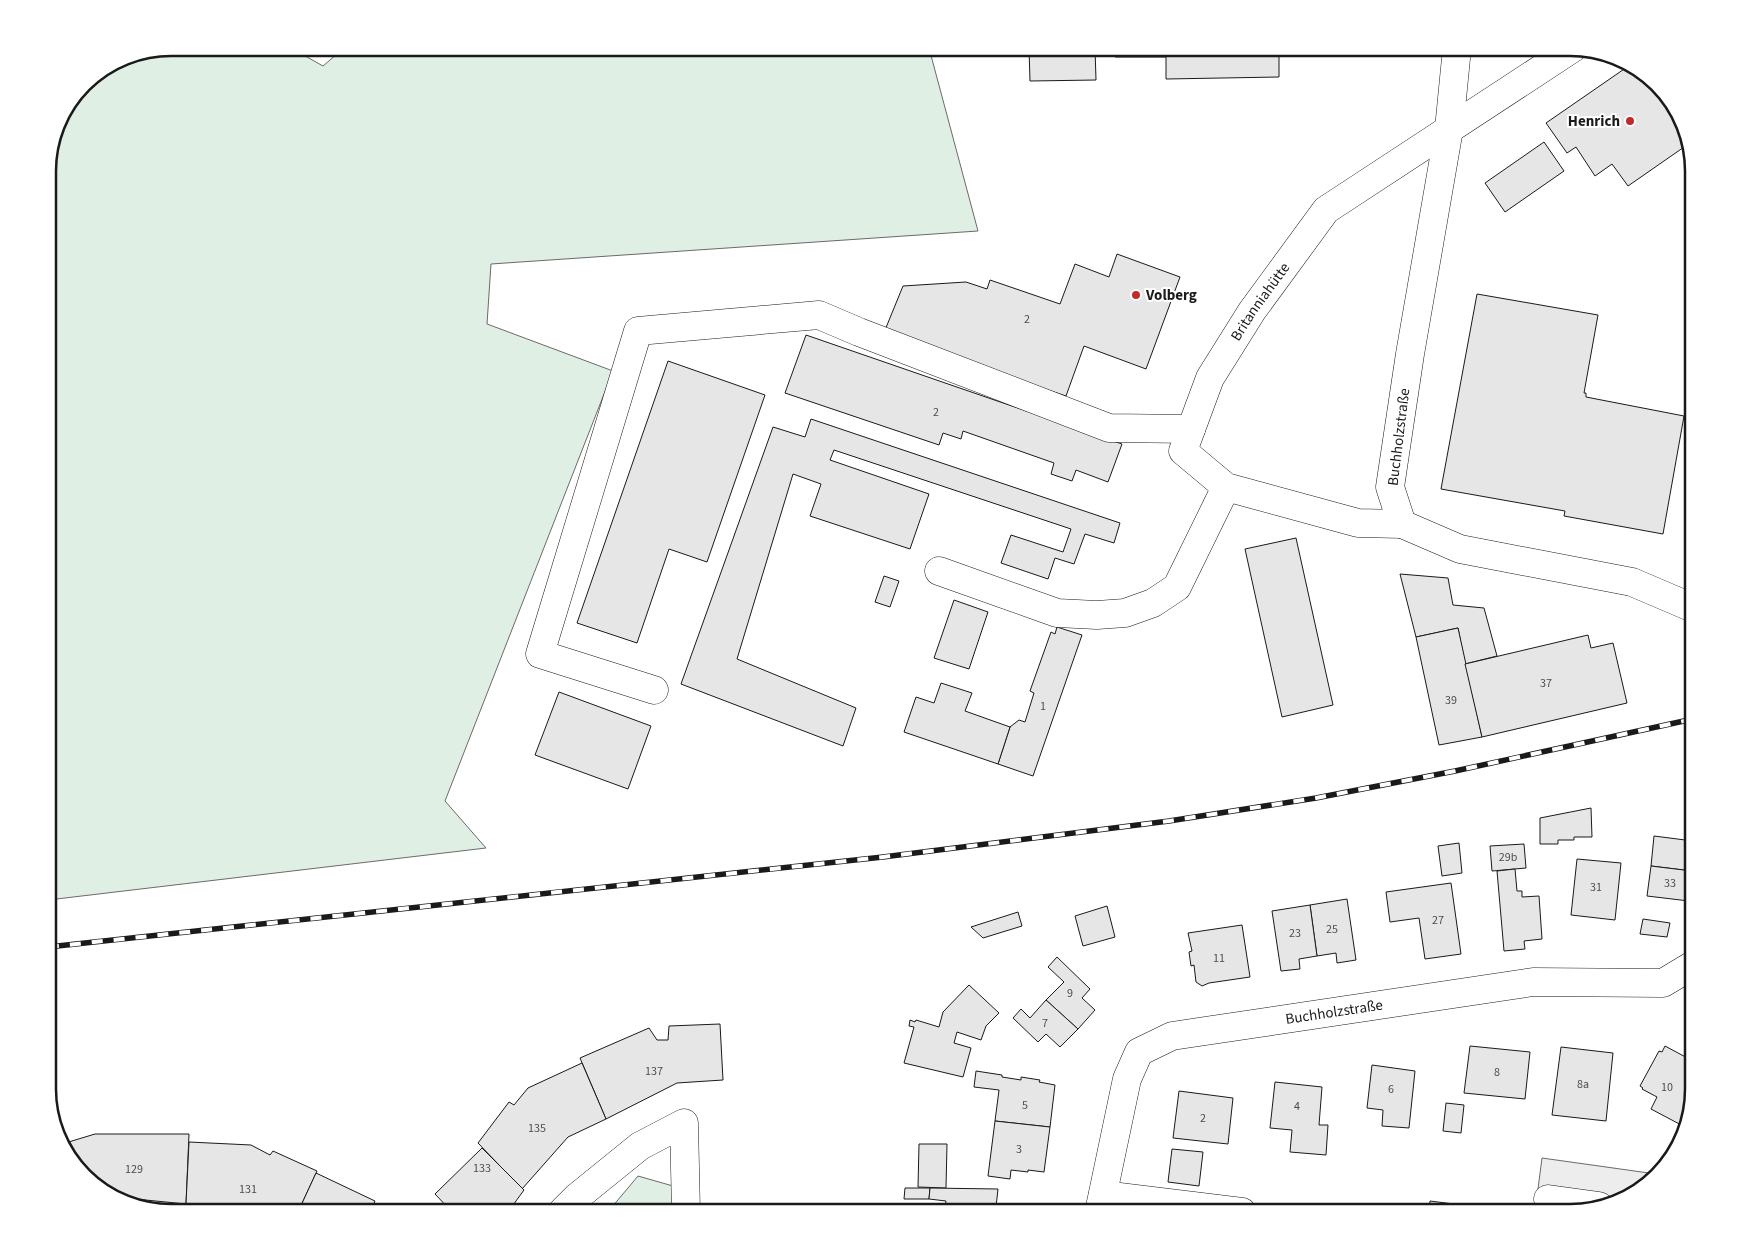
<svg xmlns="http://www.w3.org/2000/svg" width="1741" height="1260" font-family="'Source Sans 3',sans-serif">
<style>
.green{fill:#e0efe3;stroke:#6a6a6a}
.parking{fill:#ededed;stroke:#6a6a6a}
.building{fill:#e6e6e6;stroke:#1a1a1a}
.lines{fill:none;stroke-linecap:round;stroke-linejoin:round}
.minor-casing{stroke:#1a1a1a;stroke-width:29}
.minor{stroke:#fff;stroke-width:28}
.rail-casing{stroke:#1a1a1a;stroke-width:5.5}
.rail{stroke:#fff;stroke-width:4;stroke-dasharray:11;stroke-linecap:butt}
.poi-dot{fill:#c62828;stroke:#fff;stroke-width:2}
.labels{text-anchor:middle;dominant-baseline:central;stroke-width:4;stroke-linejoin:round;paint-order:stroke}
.number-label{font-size:12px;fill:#4d4d4d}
.poi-label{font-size:15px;font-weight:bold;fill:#1a1a1a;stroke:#fff;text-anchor:end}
.street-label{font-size:15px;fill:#1a1a1a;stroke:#fff}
.rim{fill:none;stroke:#1a1a1a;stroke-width:2.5}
</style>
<rect width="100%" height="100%" fill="#fff"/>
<!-- green -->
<g class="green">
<polygon points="171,48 291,48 323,66 344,48 929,48 978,231 491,264 487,324 613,371 445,801 486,848 48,900 48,163 60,117 89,78 124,57"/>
<polygon points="638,1176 680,1188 681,1212 615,1212 612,1207"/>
</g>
<!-- parking -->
<polygon class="parking" points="1542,1158 1656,1174 1625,1200 1570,1212 1535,1212"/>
<!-- building -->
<g class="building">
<polygon points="1029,48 1095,48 1096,80 1030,81"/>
<polygon points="1115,48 1291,48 1291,55 1279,55 1279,77 1166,79 1166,57 1115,57"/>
<polygon points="1630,65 1645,73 1664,95 1682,122 1687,145 1628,186 1612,164 1595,176 1576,147 1567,153 1546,123"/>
<polygon points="1544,142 1564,171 1505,212 1485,183"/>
<polygon points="1117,254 1180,277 1146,369 1084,346 1066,396 883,335 903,286 966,282 987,289 990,280 1060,304 1075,264 1109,277"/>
<polygon points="1477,294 1598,315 1584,393 1586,393 1586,397 1684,416 1663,534 1564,516 1565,511 1441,489"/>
<polygon points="806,335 1122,444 1108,482 1076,470 1072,481 1051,474 1054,463 963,431 961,439 943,433 939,445 785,393"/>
<polygon points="668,361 765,395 707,562 669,549 637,643 577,623"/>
<polygon points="811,419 1120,523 1114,543 1085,534 1074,564 1055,558 1048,579 1001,563 1011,535 1063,552 1071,529 834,450 830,460 929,494 910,549 810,516 821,484 793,474 737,659 856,708 843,746 681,684 773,427 805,437"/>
<polygon points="1296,538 1333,705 1282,717 1245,549"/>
<polygon points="1400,574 1448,578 1453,605 1484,608 1497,656 1465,664 1458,628 1416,637"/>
<polygon points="884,576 899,581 890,607 875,602"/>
<polygon points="954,600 988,612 969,669 934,658"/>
<polygon points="1057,627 1082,635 1033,776 998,764 1010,727 1019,720 1025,722 1034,693 1030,691 1051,632 1055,634"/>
<polygon points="1458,628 1482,737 1439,745 1416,637"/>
<polygon points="1588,635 1591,648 1613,643 1627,703 1482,737 1465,664"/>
<polygon points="941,683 972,693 965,711 1010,727 998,764 904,732 916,697 934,703"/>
<polygon points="559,692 651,726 628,789 535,755"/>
<polygon points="1591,808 1592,837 1574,837 1574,840 1558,840 1558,844 1540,844 1540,818"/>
<polygon points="1654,836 1693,841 1692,871 1651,866"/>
<polygon points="1459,843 1462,873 1442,876 1438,846"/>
<polygon points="1524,844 1526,868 1492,871 1490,846"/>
<polygon points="1577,859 1621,863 1615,920 1571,915"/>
<polygon points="1651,866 1692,871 1689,901 1647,896"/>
<polygon points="1515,869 1517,891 1522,891 1522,897 1539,896 1542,939 1524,941 1525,949 1504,951 1497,871"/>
<polygon points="1451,883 1461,954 1425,959 1419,918 1390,922 1386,892"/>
<polygon points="1347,899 1356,960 1337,963 1336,953 1317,956 1310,905"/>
<polygon points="1310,905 1317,956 1299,959 1300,969 1281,971 1272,911"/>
<polygon points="1107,906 1115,937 1083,946 1075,916"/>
<polygon points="1018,912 1022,926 983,938 971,927"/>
<polygon points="1643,919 1670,923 1667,937 1640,934"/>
<polygon points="1242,925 1250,977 1209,983 1202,986 1196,982 1194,965 1191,966 1189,952 1192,951 1188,933"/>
<polygon points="1057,957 1090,989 1082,998 1095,1010 1078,1029 1046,1000 1064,982 1048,967"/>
<polygon points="969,985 999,1013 986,1026 981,1040 957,1032 954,1043 971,1048 963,1077 904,1063 914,1027 909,1026 910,1020 915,1022 916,1020 939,1027 943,1012"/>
<polygon points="1046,1000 1078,1029 1060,1047 1046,1034 1038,1042 1013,1018 1021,1009 1030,1018"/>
<polygon points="720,1024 723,1080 677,1083 606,1119 580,1058 649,1028 657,1040 668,1040 669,1026"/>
<polygon points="1470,1046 1530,1052 1525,1099 1464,1093"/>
<polygon points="1665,1046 1693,1061 1693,1089 1688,1122 1685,1127 1651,1109 1657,1097 1642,1089 1643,1088 1640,1086 1659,1051 1662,1052"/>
<polygon points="1561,1047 1613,1053 1606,1121 1552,1115"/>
<polygon points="582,1063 606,1119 568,1137 522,1189 478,1143 509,1102 514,1105 528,1088"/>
<polygon points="1372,1065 1415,1071 1409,1128 1382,1126 1383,1110 1367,1108"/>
<polygon points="976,1071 1002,1075 1002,1077 1021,1080 1021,1077 1040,1080 1039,1082 1055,1085 1050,1127 995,1121 999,1090 974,1087"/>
<polygon points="1275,1082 1322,1087 1319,1125 1328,1125 1326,1155 1290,1152 1292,1130 1270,1128"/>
<polygon points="1179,1091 1233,1098 1228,1144 1173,1138"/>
<polygon points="1446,1103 1464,1105 1461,1133 1443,1131"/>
<polygon points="995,1121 1050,1127 1044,1172 1028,1170 1028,1172 1011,1170 1010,1179 988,1176"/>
<polygon points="95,1134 189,1134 186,1204 115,1197 96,1187 64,1150 62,1144"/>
<polygon points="189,1142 251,1145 270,1155 273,1151 317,1171 298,1212 243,1212 228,1206 186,1204"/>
<polygon points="919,1144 947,1144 946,1188 918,1187"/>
<polygon points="482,1148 524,1190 508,1212 452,1212 435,1194"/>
<polygon points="1172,1149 1203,1152 1199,1186 1168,1182"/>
<polygon points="316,1173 375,1201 370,1212 298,1212"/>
<polygon points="905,1188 930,1188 929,1199 904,1199"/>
<polygon points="930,1188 998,1189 996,1207 991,1207 990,1212 944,1212 946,1201 929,1199"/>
<polygon points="1430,1201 1510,1211 1509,1212 1429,1212"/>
<polygon points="991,1207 996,1207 1036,1212 990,1212"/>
</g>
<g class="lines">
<defs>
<g id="minor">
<polyline points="1457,48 1449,129 1410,354 1390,487 1402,524 1460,549 1632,582 1693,608"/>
<path id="s1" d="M 1402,524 L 1358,523 L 1226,487 L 1183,451 L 1210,378 L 1252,311 L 1326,210 L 1573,48"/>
<polyline points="939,571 1057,613 1097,615 1125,613 1153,603 1177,587 1226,487"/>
<polyline points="654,690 540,654 638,331 819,315 859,332 1109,428 1191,429"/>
<polyline points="1103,1195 1242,1212"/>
<polyline points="1548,1199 1599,1206"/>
<polyline points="562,1212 577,1197 640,1146 684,1123 686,1212"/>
<path id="s2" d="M 1099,1212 L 1127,1079 L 1139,1052 L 1172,1036 L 1533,982 L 1663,983 L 1693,965"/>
</g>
</defs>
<!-- minor casing -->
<use href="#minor" class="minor-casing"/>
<!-- minor -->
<use href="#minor" class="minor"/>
<defs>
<polyline id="rail" points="48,947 883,857 1169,821 1316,798 1455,771 1693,719"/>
</defs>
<!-- rail casing -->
<use href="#rail" class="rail-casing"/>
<!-- rail -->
<use href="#rail" class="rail"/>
</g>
<!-- markers -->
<g class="poi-dot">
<circle cx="1630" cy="121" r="5"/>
<circle cx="1136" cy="295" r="5"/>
</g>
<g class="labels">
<!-- number labels -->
<g class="number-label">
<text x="1027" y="319">2</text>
<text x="936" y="412">2</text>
<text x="1546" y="683">37</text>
<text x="1451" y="700">39</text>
<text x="1043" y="706">1</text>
<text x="1508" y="857">29b</text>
<text x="1670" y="883">33</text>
<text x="1596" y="887">31</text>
<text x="1438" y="920">27</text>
<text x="1332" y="929">25</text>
<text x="1295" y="933">23</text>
<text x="1219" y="958">11</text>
<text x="1070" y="993">9</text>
<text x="1045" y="1023">7</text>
<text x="654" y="1071">137</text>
<text x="1497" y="1072">8</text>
<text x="1583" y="1084">8a</text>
<text x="1667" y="1087">10</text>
<text x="1391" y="1089">6</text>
<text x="1025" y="1105">5</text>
<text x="1297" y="1106">4</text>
<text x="1203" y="1118">2</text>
<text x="537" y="1128">135</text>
<text x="1019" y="1149">3</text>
<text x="482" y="1168">133</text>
<text x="134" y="1169">129</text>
<text x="248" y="1189">131</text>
</g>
<!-- poi labels -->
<g class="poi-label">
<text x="1620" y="121">Henrich</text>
<text x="1146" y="295" text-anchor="start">Volberg</text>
</g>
<!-- street labels -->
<g class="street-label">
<text stroke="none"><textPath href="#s1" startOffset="406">Britanniahütte</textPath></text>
<text transform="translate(1399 437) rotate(-83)">Buchholzstraße</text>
<text stroke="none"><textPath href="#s2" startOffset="366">Buchholzstraße</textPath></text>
</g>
</g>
<!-- crop -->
<path d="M0 0H1741V1260H0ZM171 56H1570A115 115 0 0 1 1685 171V1089A115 115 0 0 1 1570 1204H171A115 115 0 0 1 56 1089V171A115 115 0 0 1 171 56Z" fill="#fff" fill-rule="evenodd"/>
<path class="rim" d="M171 56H1570A115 115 0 0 1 1685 171V1089A115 115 0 0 1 1570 1204H171A115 115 0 0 1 56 1089V171A115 115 0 0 1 171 56Z"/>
</svg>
